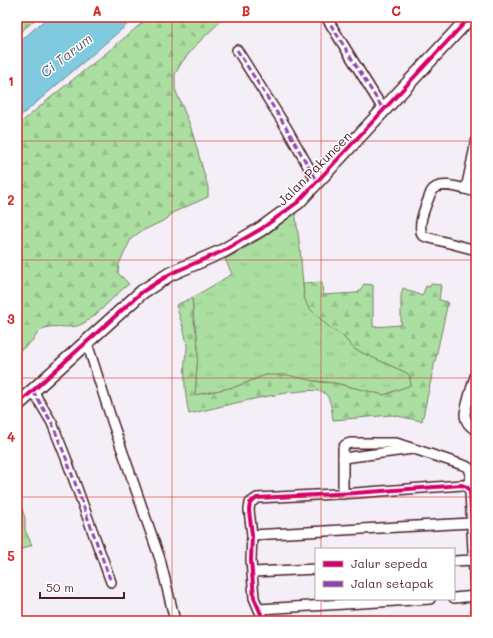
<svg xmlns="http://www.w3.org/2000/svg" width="493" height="638" font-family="Mali,sans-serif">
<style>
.grass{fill:url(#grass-tufts);stroke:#7a7f66}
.forest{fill:url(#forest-firs);stroke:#7a7f66}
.wetland{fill:url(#wetland-marsh);stroke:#7a7f66}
.water{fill:#7fcade;stroke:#6a8696}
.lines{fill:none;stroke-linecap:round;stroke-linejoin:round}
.street-casing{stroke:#4a1f2b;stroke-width:12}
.secondary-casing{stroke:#4a1f2b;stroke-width:16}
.street{stroke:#fff;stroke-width:9}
.secondary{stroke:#fff;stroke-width:13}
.quiet{stroke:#8e44ad;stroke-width:3;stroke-dasharray:6 3;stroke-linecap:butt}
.cycleway-casing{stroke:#fff;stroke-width:6}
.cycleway{stroke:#d6006c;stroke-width:4}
.grid{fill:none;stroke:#d62828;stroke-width:1;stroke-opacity:0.55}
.labels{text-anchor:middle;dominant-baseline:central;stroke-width:3;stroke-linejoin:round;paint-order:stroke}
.street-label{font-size:13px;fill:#4a1f2b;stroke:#fff}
.water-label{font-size:14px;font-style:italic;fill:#5d5b6a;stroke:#fff}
.neatline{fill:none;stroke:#d62828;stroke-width:1.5}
.grid-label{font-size:13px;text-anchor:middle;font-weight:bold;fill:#d62828}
</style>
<defs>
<pattern id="grass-tufts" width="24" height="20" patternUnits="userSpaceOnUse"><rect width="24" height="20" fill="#abdfa1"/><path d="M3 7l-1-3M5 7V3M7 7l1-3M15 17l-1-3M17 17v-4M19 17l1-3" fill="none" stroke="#95bf8b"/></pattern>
<pattern id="forest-firs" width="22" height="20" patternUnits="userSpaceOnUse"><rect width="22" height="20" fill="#abdfa1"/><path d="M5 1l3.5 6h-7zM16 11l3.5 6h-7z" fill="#95bf8b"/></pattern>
<pattern id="wetland-marsh" width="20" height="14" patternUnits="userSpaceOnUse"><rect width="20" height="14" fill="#abdfa1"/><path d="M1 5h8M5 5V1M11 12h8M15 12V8" fill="none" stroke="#95bf8b"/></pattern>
</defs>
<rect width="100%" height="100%" fill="#f4eef6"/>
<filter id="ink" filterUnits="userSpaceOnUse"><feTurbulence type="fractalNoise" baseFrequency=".025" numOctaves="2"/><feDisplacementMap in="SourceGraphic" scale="8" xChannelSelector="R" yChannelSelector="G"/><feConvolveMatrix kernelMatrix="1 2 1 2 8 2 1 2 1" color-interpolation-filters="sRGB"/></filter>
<g filter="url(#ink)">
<!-- grass -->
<path class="grass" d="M 295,211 L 300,248 L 304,297 L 331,329 L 342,335 L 354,349 L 407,373 L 410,377 L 411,385 L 384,395 L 334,383 L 266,375 L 235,387 L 195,395 L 198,352 L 197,335 L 194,322 L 192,298 L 232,274 L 225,259 C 252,245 273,233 295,211 Z"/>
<!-- forest -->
<g class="forest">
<polygon points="17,17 38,17 17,35"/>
<path d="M 149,17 L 225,17 L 197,44 L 182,62 L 175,74 L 175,89 L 190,125 L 208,187 L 208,197 L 172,213 L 167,219 L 140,232 L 131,239 L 119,264 L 118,273 L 129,284 C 113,296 99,315 82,324 C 71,330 56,324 45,328 C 39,330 36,336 32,341 C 27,345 23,349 17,352 L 17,126 C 60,88 106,55 149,17 Z"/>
<path d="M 322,282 L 323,295 L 356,293 L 359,292 L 364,284 L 373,285 L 373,327 L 401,325 L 401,295 L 403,288 L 422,296 L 426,286 L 430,287 L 431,284 L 441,285 L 439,300 L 448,302 L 422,421 L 392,415 L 333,420 C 332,412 331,396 323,392 C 307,384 211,409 189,414 C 185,396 184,378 185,360 C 185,355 188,350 187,345 C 185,331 180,318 176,305 L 192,298 L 194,322 L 197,335 L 198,352 L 195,395 L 235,387 L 266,375 L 287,375 L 319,382 L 334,383 L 384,395 L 411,385 L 410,377 L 407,373 L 354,349 L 342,335 L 331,329 L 308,307 L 304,297 L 303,283 Z"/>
</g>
<!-- wetland -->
<polygon class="wetland" points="17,499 19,499 25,518 25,530 32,545 17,551"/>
<!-- water -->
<polygon class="water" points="48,17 136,17 17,119 17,44"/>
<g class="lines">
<defs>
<g id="street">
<polyline points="326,17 383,109"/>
<polyline points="237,50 286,127 317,182"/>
<polyline points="466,189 476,142"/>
<path d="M 476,192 C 464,189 438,179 431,192 C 427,204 417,222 422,235 L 426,237 L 476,250"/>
<polyline points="87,343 112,421 160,559 175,621"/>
<path d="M 476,373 C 473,383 466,405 465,414 C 465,421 470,428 476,429"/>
<polyline points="33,391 52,423 66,458 111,582"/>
<polyline points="343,458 413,449"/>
<polyline points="343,494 343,448 345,445 350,443 396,443 466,466 469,468 471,475 467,487"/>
<polyline points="252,535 471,523"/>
<polyline points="454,561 474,560"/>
<polyline points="253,572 316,569"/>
<polyline points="454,598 476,596"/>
<polyline points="259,609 430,599"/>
<polyline points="264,621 254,598 251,560 252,535 249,510 250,503 257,498 355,493 462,485 467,487 470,491 476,610"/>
</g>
<polyline id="secondary" points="17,405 142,292 170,274 223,251 261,229 298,202 470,17"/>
</defs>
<!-- street casing -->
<use href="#street" class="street-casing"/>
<!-- secondary casing -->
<use href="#secondary" class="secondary-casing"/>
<!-- street -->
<use href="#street" class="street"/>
<!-- secondary -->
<use href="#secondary" class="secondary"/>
<!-- quiet -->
<g class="quiet">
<polyline points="326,17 383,109"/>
<polyline points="237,50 286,127 317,182"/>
<polyline points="33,391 52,423 66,458 111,582"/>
</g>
<defs>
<g id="cycleway">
<polyline points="17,405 142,292 170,274 223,251 261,229 298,202 470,17"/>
<polyline points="264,621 254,598 251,560 252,535 249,510 250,503 257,498 355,493 462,485 467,487 470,491 476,610"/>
</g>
</defs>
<!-- cycleway casing -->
<use href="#cycleway" class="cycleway-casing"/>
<!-- cycleway -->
<use href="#cycleway" class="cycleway"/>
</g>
</g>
<!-- grid -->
<path class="grid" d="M 172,17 L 172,621M 321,17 L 321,549M 17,141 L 476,141M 17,260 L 476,260M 17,378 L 476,378M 17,497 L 476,497M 321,599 L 321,621"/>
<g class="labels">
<!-- street labels -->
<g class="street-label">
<text transform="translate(314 168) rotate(-45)">Jalan Pakuncen</text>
</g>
<!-- water labels -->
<g class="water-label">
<text transform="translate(66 55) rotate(-38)">Ci Tarum</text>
</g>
</g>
<!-- margin -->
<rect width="493" height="638" fill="none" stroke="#fff" stroke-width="44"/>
<!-- legend -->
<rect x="315" y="548" width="140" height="52" fill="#ffffff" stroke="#b7a5aa"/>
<rect x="323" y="561" width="20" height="6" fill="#d6006c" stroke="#b7a5aa"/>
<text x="351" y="568" font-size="12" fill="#4a1f2b">Jalur sepeda</text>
<rect x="323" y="581" width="20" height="6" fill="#8e44ad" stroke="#b7a5aa"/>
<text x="351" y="588" font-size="12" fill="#4a1f2b">Jalan setapak</text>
<!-- scale -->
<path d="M40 592v6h84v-6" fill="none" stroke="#4a1f2b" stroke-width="2"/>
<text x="46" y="592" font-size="12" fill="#4a1f2b" stroke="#ffffff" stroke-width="3" paint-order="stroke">50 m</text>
<rect x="22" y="22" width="449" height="594" class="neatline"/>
<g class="grid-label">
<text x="97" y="16">A</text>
<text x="246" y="16">B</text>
<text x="396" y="16">C</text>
<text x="11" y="86">1</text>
<text x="11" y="205">2</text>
<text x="11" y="324">3</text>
<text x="11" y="442">4</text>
<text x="11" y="561">5</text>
</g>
</svg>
